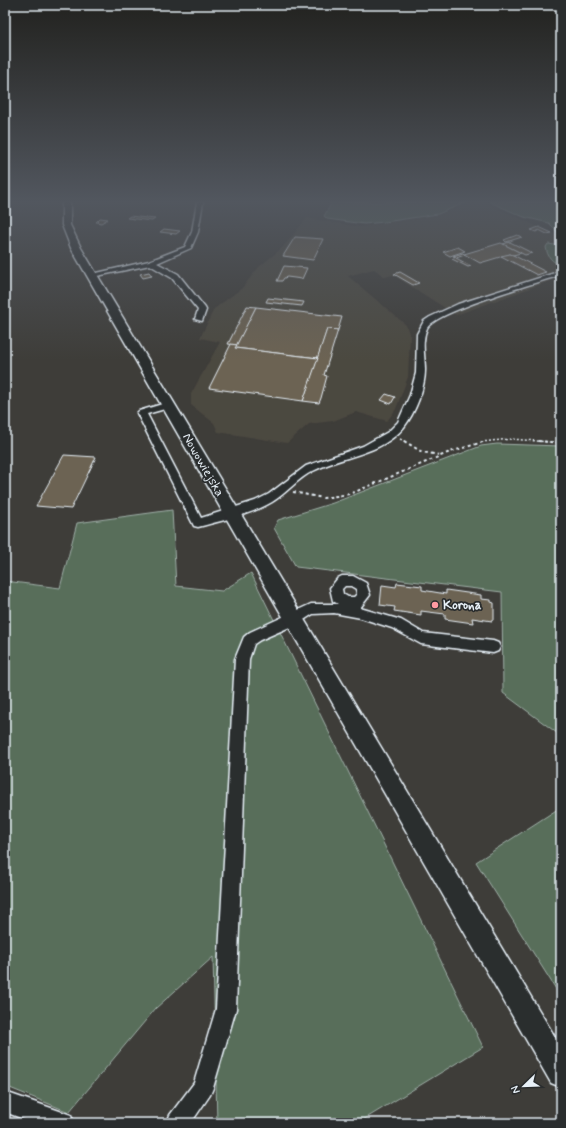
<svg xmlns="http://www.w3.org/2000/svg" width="566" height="1128" font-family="Mynerve,sans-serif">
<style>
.built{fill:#4c4841}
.green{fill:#586e5a;stroke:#a0b0a9}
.building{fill:#6c6353;stroke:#e8f1f8}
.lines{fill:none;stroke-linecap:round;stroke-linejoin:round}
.minor-casing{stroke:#e8f1f8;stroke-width:3}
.major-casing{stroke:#e8f1f8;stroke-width:3}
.path-far1{stroke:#e8f1f8;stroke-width:1.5;stroke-dasharray:2 2;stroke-linecap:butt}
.path{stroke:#e8f1f8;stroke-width:2;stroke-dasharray:3 3;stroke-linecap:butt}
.minor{fill:#2a2d2e;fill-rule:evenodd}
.major{fill:#2a2d2e;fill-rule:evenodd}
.poi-dot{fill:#ff9aa2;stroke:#2a2d2e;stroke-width:1.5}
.labels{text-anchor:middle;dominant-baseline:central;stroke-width:3.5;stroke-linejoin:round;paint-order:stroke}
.street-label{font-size:13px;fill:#e8f1f8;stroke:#2a2d2e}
.poi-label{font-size:13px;font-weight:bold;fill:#e8f1f8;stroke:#2a2d2e;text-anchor:start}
</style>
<rect width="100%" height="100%" fill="#3e3d39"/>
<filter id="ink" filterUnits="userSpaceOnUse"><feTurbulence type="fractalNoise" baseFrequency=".025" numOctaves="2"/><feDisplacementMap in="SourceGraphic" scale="8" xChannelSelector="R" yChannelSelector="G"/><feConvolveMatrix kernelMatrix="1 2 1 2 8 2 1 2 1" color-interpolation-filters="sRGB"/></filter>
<g filter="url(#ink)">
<!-- built -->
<polygon class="built" points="476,202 483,202 559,236 561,240 561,277 456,315 393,275 385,277 374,269 348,276 406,325 410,336 408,377 396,409 387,421 356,412 333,421 309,424 287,443 218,432 214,423 191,405 191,394 220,342 200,338 214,309 242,288 259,267 282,248 307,218 360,227 435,216"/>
<!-- green -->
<g class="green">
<polygon points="332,202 467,202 438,214 385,222 364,224 327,219 324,216"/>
<polygon points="490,202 561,202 561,236 549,223 524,217"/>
<path d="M 548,244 L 555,245 L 561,252 L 561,264 C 552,263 547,256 546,247 Z"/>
<polygon points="497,444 561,446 561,736 503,693 502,592 296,567 274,528 278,520 333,503 481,446"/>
<polygon points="172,510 176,586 222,591 251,573 483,1047 358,1123 217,1123 213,957 156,1008 69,1112 5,1086 5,581 60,588 77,523"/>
<polygon points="561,807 561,997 476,862"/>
</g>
<!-- building -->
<g class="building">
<polygon points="130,216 155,219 152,221 127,218"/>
<polygon points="100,218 108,219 101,223 96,222"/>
<polygon points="539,227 552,233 547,234 539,230 536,232 531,230"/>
<polygon points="164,229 180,231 176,234 160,232"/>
<polygon points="517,235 522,237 506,242 504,240"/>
<polygon points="295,237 323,239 313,260 283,256"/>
<polygon points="510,242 532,253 525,255 503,244"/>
<polygon points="501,243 521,253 513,255 510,254 480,263 464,254"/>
<polygon points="458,247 465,251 450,256 443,252"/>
<polygon points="463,253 465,255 456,258 471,266 468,267 452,259 456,257 453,256"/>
<polygon points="510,254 513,255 546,272 537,275 501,256"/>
<polygon points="284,266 307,268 302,279 287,277 284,278 282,281 277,281"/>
<polygon points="149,272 152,276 143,278 140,274"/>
<polygon points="400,272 419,283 413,285 394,274"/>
<polygon points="268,298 304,302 302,306 266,302"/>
<polygon points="247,306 256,307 237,345 228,344"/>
<polygon points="256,307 342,317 338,330 327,329 318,358 235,348"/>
<polygon points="327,329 338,330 324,375 327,376 321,398 319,403 303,401"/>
<polygon points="231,344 237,345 235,348 318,358 303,401 209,388"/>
<polygon points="386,394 395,397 391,404 381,400"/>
<polygon points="64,455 96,457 71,509 36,506"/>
<polygon points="397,583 422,586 422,590 446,594 446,590 481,595 481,599 491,600 491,602 494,603 494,619 492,619 492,621 472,618 473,623 445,619 445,614 421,611 421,615 394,611 395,607 380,605 382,585 396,587"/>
</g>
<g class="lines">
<defs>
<g id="minor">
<polygon points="197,202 203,202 198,232 191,248 157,263 178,274 205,308 206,310 202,321 195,319 198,310 172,278 150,265 92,277 88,275 149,261 185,247 192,232"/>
<path d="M 561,271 L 561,275 C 539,282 436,311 427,328 C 421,341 425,357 425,370 C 425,388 415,413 404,427 C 381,455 344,455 313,471 C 298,478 287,493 272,502 C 250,515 223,520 198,527 L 194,526 L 137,413 L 139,411 L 169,402 L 174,405 L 172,407 L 147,414 L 201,518 L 255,501 L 269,494 L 306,466 L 363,446 L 388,432 L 398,422 L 410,395 L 416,373 L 417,334 L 424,321 L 430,317 L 458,304 Z"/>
<path d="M 342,576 L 353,576 L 366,583 L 370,595 L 360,608 L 401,620 L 423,633 L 493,641 L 498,643 L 500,647 L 498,651 L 493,653 L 421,644 L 392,628 L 361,618 L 334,613 L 313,614 L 299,623 L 260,640 L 254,644 L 249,659 L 236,1009 L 213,1088 L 210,1095 L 191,1123 L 167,1123 L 170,1115 L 194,1083 L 216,1009 L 235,659 L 244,637 L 250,632 L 311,604 L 338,604 L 333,601 L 330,588 L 338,578 ZM 345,586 L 351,586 L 356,589 L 357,594 L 354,597 L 348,597 L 343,594 L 342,589 Z"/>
<polygon points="5,1092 71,1115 74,1123 34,1123 5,1112"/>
</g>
<polygon id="major" points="62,202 70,202 70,225 81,248 561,1047 561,1087 551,1083 71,248 62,225"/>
</defs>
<!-- minor casing -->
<use href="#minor" class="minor-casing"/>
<!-- major casing -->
<use href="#major" class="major-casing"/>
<!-- path-far1 -->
<g class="path-far1">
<polyline points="400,439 406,442"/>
<polyline points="481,442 511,439 550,442"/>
</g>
<!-- path -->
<g class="path">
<polyline points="404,441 422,452 439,455"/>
<polyline points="538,441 561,443"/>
<polyline points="293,492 323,498 350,494 450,452 486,441"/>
</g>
<!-- minor -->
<use href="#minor" class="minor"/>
<!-- major -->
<use href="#major" class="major"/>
</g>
</g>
<!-- sky -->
<linearGradient id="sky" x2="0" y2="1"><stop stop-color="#22221f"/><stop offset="0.56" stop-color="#52575f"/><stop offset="1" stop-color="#52575f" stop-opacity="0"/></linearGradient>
<rect width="566" height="360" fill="url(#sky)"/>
<!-- markers -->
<circle class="poi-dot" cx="435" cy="605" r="4"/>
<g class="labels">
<!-- street labels -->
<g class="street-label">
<text transform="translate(203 465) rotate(60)">Nowowiejska</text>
</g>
<!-- poi labels -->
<g class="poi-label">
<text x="443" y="605">Korona</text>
</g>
</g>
<!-- margin -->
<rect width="566" height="1128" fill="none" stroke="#2a2d2e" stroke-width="20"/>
<rect x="10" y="10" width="546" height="1108" fill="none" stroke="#e8f1f8" stroke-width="1.5" filter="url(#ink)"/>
<!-- north arrow -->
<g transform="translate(524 1086) rotate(247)" stroke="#2a2d2e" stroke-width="3" paint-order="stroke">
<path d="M0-3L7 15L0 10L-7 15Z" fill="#e8f1f8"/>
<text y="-6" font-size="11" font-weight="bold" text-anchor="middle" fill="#e8f1f8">N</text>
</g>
</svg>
